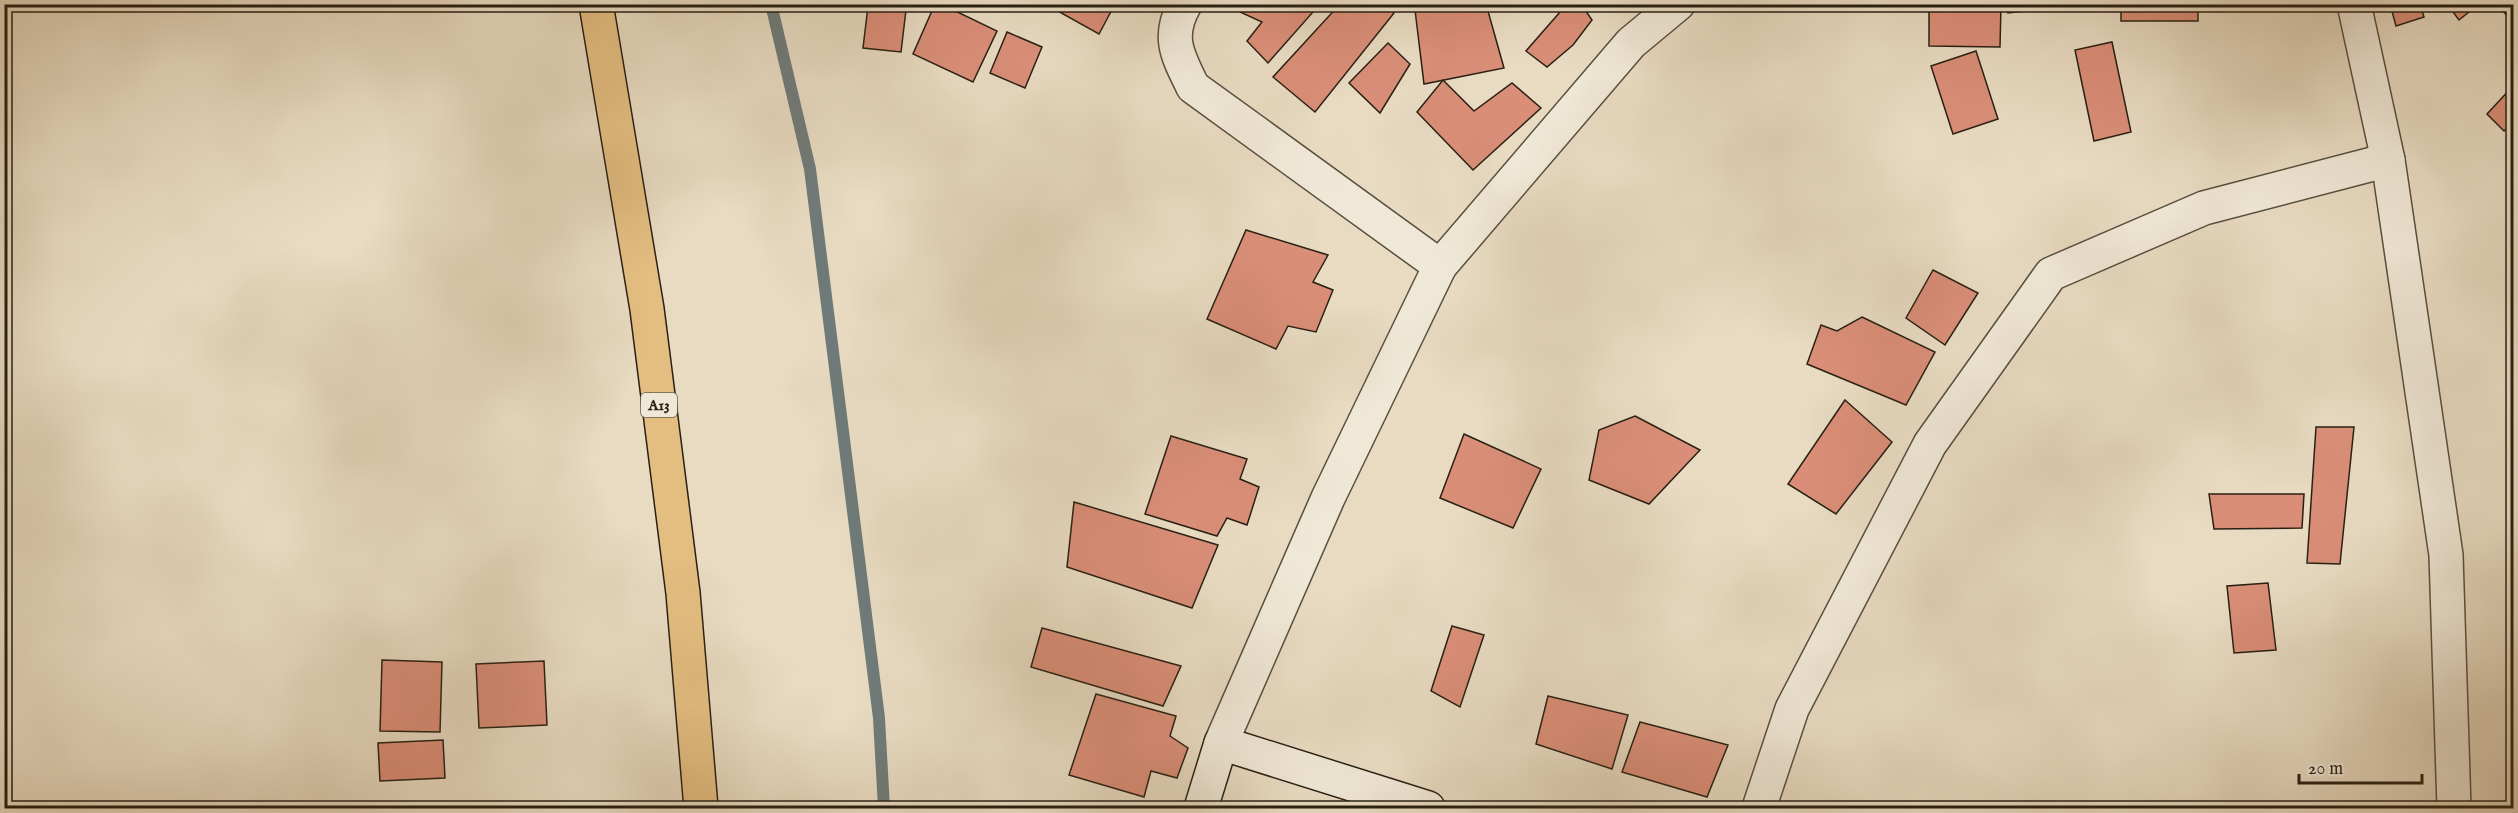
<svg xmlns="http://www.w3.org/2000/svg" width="2518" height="813" font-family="'IM FELL English',serif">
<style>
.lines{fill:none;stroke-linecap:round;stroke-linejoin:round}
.stream{stroke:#6f7b7a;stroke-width:12}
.building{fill:#da8e78;stroke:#282013;stroke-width:1.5}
.street-casing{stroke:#584f3f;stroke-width:36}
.secondary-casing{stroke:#282013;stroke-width:36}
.highway-casing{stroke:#282013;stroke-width:36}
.street{stroke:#f0e8d7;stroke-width:33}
.secondary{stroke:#f0e8d7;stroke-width:33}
.highway{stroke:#e4be81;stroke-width:33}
.labels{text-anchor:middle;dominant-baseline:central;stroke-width:4.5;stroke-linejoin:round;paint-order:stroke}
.shield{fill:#f0e8d7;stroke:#645c4e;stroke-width:1.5}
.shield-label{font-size:15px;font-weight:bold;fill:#282013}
</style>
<rect width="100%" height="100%" fill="#e8dbc2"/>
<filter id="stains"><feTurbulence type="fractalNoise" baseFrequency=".00333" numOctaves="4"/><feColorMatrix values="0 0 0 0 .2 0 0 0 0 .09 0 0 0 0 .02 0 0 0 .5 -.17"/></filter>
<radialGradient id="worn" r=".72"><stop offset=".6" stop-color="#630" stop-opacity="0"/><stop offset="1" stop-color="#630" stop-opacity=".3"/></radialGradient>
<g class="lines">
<!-- stream -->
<polyline class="stream" points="771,4 810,169 879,718 884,808"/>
</g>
<!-- building -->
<g class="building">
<polygon points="935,4 941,4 997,31 973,82 913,54"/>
<polygon points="1056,4 1089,4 1096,8 1098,4 1115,4 1099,34 1054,9"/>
<polygon points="1228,4 1320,4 1268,63 1247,41 1262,22 1227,6"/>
<polygon points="1340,4 1385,4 1394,13 1315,112 1273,77"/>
<polygon points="1428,4 1486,4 1504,68 1424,84 1415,10"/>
<polygon points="1567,4 1581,4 1592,20 1573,45 1547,67 1526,51"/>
<polygon points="1929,4 2001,4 2000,47 1929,46"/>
<polygon points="2008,4 2086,4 2008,13"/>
<rect x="2121" y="4" width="77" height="17"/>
<polygon points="2390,4 2420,4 2424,17 2396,26"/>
<polygon points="2447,4 2479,4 2459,20"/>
<polygon points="2497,4 2514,4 2514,24"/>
<polygon points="868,6 906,10 901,52 863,48"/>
<polygon points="1007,32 1042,47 1025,88 990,73"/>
<polygon points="2112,42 2131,132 2094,141 2075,50"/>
<polygon points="1388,43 1410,64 1380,113 1349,83"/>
<polygon points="1976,51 1998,119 1953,134 1931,66"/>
<polygon points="1443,80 1474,111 1512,83 1541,108 1473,170 1417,112"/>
<polygon points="2514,85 2514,121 2504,131 2487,114"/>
<polygon points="1246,230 1328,255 1313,282 1333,290 1316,332 1288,326 1276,349 1207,319"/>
<polygon points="1933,270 1978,293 1945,345 1906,318"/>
<polygon points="1862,317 1935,352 1906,405 1807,364 1821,325 1837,331"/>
<polygon points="1845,400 1892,442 1836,514 1788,484"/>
<polygon points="1635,416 1700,450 1649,504 1589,480 1599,430"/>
<polygon points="2316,427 2354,427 2340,564 2307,563"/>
<polygon points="1464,434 1541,469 1513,528 1440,498"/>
<polygon points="1171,436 1247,459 1240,479 1259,487 1247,525 1227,518 1217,536 1145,514"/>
<polygon points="2209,494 2304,494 2302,528 2214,529"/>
<polygon points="1074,502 1218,545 1192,608 1067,567"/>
<polygon points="2268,583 2276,650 2234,653 2227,586"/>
<polygon points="1452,626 1484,635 1460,707 1431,691"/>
<polygon points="1042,628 1181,666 1163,706 1031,667"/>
<polygon points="382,660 442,662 440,732 380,731"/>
<polygon points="544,661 547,725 479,728 476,664"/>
<polygon points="1096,694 1176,716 1170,736 1188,748 1177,778 1151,771 1144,797 1069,775"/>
<polygon points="1548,696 1628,715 1612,769 1536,744"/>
<polygon points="1640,722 1728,745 1707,797 1622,772"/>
<polygon points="443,740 445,778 380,781 378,743"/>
<polygon points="1326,802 1348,808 1325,808"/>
</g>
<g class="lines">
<defs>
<g id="street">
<path d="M 1185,4 C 1166,37 1178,56 1193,87 L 1440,266"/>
<polyline points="2354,4 2388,160 2446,555 2454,808"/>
<polyline points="1221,743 1328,498 1440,266 1631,43 1678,4"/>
<polyline points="1759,808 1792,709 1930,444 2051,274 2204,208 2388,160"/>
</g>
<polyline id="secondary" points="1201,808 1221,743 1428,808"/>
<polyline id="highway" points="596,4 647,309 683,593 701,808"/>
</defs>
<!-- street casing -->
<use href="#street" class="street-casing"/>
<!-- secondary casing -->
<use href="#secondary" class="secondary-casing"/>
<!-- highway casing -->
<use href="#highway" class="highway-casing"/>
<!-- street -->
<use href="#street" class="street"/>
<!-- secondary -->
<use href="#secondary" class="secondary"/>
<!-- highway -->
<use href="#highway" class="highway"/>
</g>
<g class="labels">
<!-- shield labels -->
<rect class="shield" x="641" y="393" width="36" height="24" rx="4.5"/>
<g class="shield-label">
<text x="659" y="405">A13</text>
</g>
</g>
<!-- margin -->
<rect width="2518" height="813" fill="none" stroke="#e8dbc2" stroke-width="24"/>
<rect x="6" y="6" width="2506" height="801" fill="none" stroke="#282013" stroke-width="3"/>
<rect x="12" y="12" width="2494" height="789" fill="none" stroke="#282013" stroke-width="1.5"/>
<!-- scale -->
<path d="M2299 774v9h123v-9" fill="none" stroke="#282013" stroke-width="3"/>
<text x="2308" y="774" font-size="18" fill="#282013" stroke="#f0e8d7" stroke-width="4.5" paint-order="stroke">20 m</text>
<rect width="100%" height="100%" filter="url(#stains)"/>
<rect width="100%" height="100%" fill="url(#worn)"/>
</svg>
